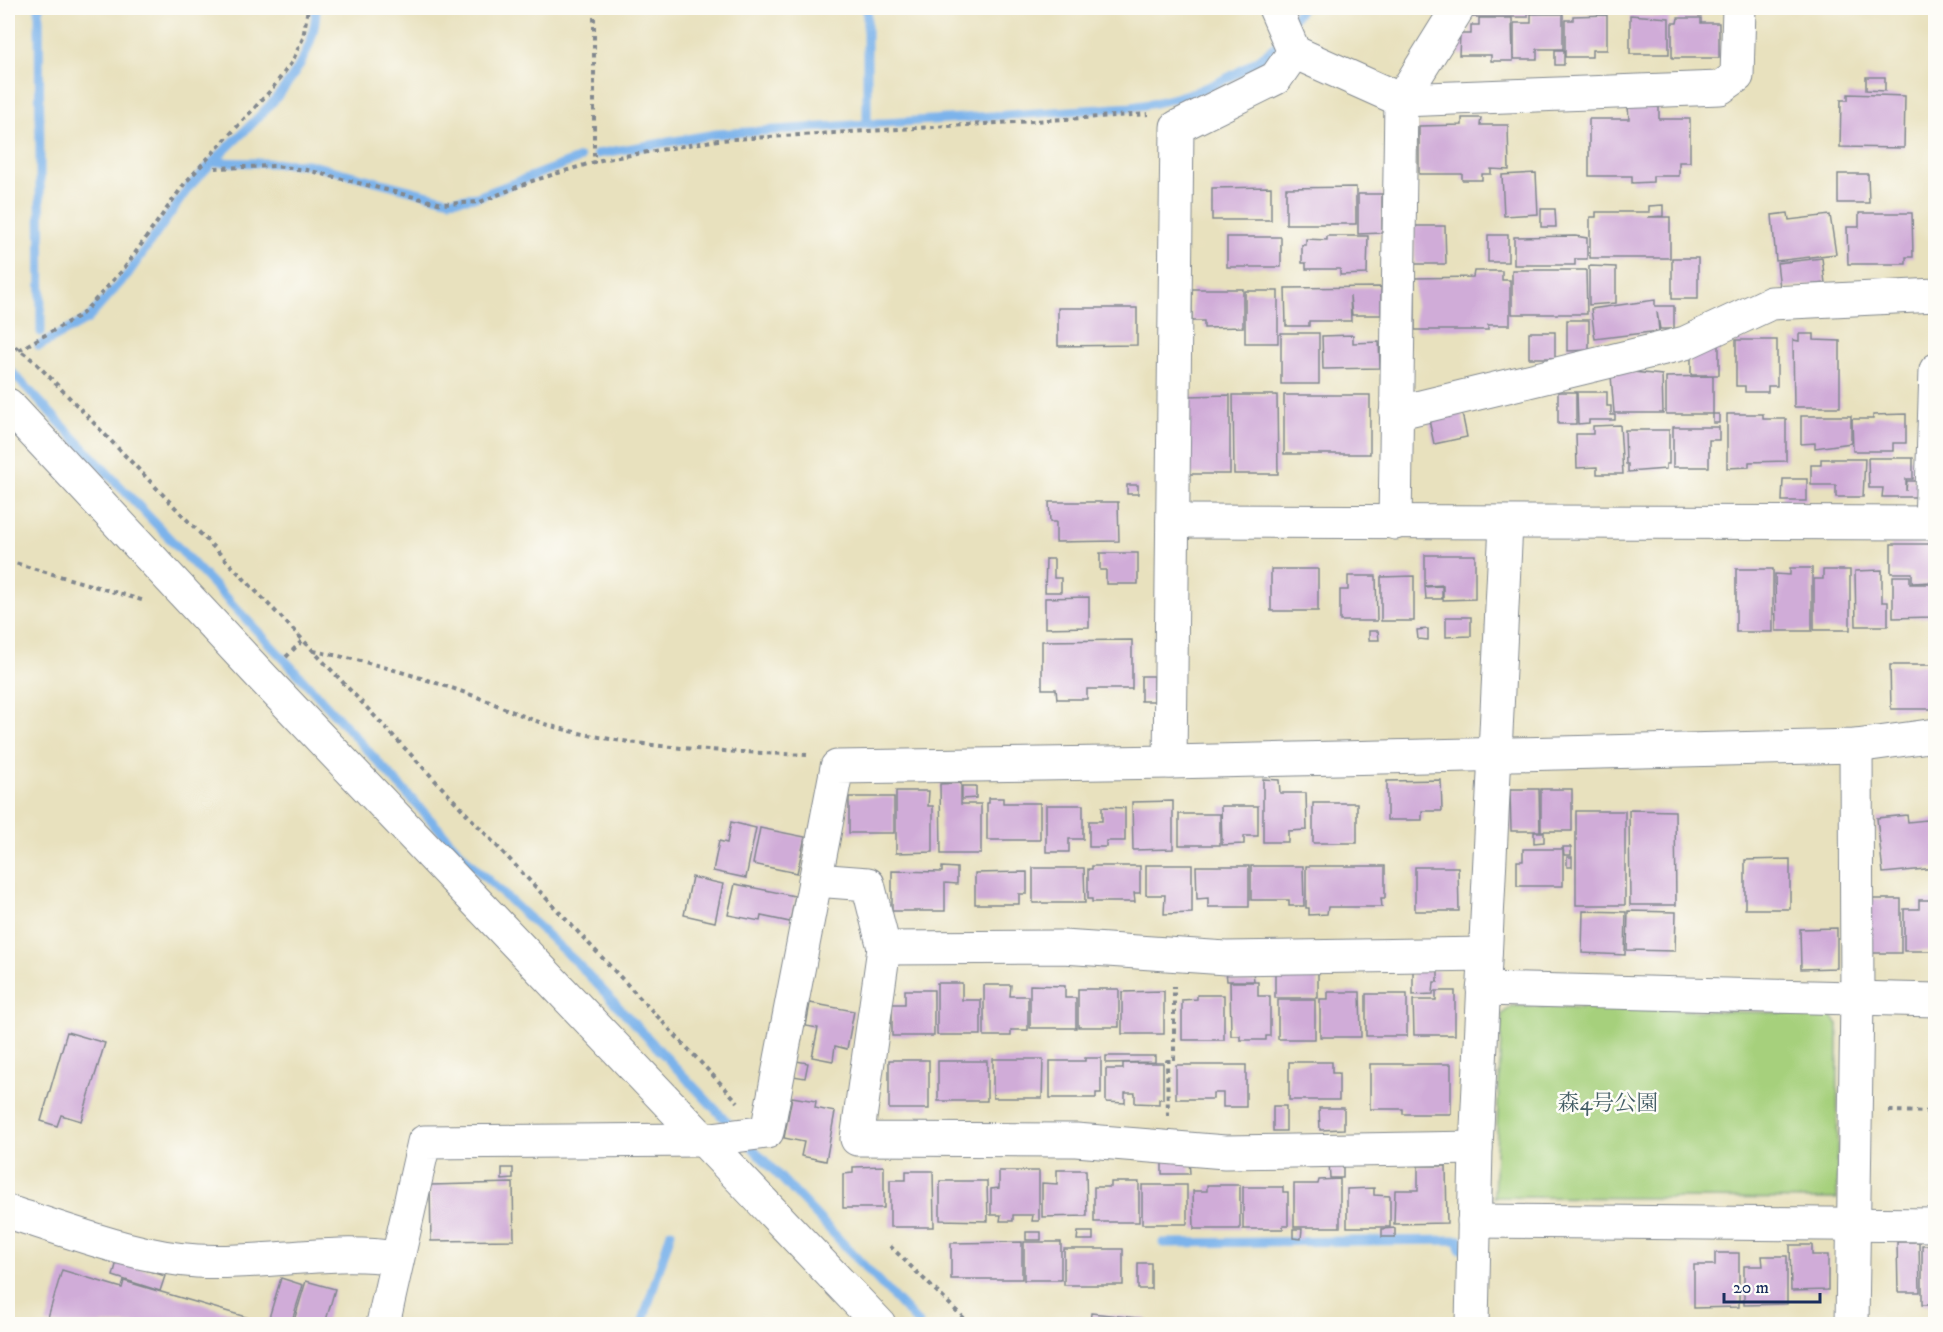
<svg xmlns="http://www.w3.org/2000/svg" width="1943" height="1332" font-family="'IM FELL DW Pica','Noto Serif JP',serif">
<style>
.green{fill:#a6d07c;stroke:#60806d;stroke-width:1.5}
.lines{fill:none;stroke-linecap:round;stroke-linejoin:round}
.stream{stroke:#7bb3eb;stroke-width:9}
.building{fill:#d0acd8}
.minor-casing{stroke:#82888e;stroke-width:35}
.path{stroke:#82888e;stroke-width:4;stroke-dasharray:4.5 4.5;stroke-linecap:butt}
.minor{stroke:#fff;stroke-width:33}
.labels{text-anchor:middle;dominant-baseline:central;stroke-width:5;stroke-linejoin:round;paint-order:stroke}
.park-label{font-size:22px;fill:#455f67;stroke:#fdfcf7}
</style>
<rect width="100%" height="100%" fill="#fdfcf7"/>
<filter id="ink" filterUnits="userSpaceOnUse"><feTurbulence type="fractalNoise" baseFrequency=".0167" numOctaves="2"/><feDisplacementMap in="SourceGraphic" scale="12" xChannelSelector="R" yChannelSelector="G"/><feConvolveMatrix kernelMatrix="1 2 1 2 8 2 1 2 1" color-interpolation-filters="sRGB"/></filter>
<filter id="wash" filterUnits="userSpaceOnUse"><feTurbulence type="fractalNoise" baseFrequency=".008" numOctaves="4" result="noise"/><feDisplacementMap in="SourceGraphic" scale="24" xChannelSelector="R" yChannelSelector="G"/><feGaussianBlur stdDeviation="1.35" result="paint"/><feColorMatrix in="noise" values="0 0 0 0 0 0 0 0 0 0 0 0 0 0 0 0 0 1.4 0 .05"/><feComposite in="paint" operator="in"/></filter>
<g filter="url(#wash)">
<rect width="100%" height="100%" fill="#e8e1be"/>
<!-- green -->
<polygon class="green" points="1512,1006 1830,1014 1838,1024 1837,1199 1494,1197 1502,1014"/>
<g class="lines">
<!-- stream -->
<g class="stream">
<polyline points="39,8 41,332"/>
<polyline points="867,8 867,124"/>
<polyline points="1292,20 1302,8"/>
<path d="M 597,154 L 716,134 L 1132,107 C 1187,99 1236,81 1278,44"/>
<path d="M 213,162 C 254,120 316,72 316,8"/>
<polyline points="39,346 88,319 128,274 189,187 213,162 308,164 449,200 477,197 580,158"/>
<polyline points="8,368 298,674 471,864 577,963 733,1128"/>
<polyline points="747,1142 919,1324"/>
<polyline points="1163,1243 1460,1240 1460,1249"/>
<polyline points="642,1324 671,1232"/>
</g>
</g>
<g id="blocks">
<!-- building -->
<g class="building">
<polygon points="1473,8 1537,8 1537,13 1528,13 1528,17 1473,17"/>
<polygon points="1531,14 1563,14 1563,49 1537,49 1537,59 1514,59 1514,23 1531,23"/>
<polygon points="1607,15 1607,50 1592,50 1592,57 1565,57 1565,20 1573,20 1573,16"/>
<polygon points="1630,15 1669,18 1669,54 1630,54"/>
<polygon points="1479,18 1512,18 1513,61 1491,61 1491,55 1459,55 1460,34 1471,34 1471,25 1479,25"/>
<polygon points="1678,18 1701,18 1701,23 1719,23 1719,58 1672,58 1672,23 1677,23"/>
<rect x="1555" y="50" width="9" height="15"/>
<polygon points="1866,77 1885,77 1885,91 1866,90"/>
<polygon points="1848,94 1905,96 1904,148 1840,147 1841,100 1848,100"/>
<polygon points="1628,107 1659,107 1659,119 1690,119 1690,162 1679,162 1679,176 1653,176 1653,182 1632,183 1632,176 1589,176 1589,119 1629,119"/>
<polygon points="1462,118 1481,118 1480,125 1508,125 1509,170 1491,169 1491,174 1482,174 1482,180 1462,180 1462,174 1419,174 1419,126 1462,125"/>
<polygon points="1536,173 1538,214 1504,216 1502,175"/>
<polygon points="1838,174 1868,174 1869,203 1838,203"/>
<polygon points="1271,187 1271,220 1212,220 1212,188"/>
<polygon points="1356,187 1356,224 1286,224 1286,188"/>
<polygon points="1358,194 1382,194 1382,233 1358,234"/>
<polygon points="1663,205 1663,216 1648,217 1670,217 1670,258 1590,258 1590,217 1596,217 1596,212 1649,212 1649,206"/>
<polygon points="1541,209 1555,209 1556,227 1541,227"/>
<polygon points="1788,213 1789,220 1830,215 1836,254 1776,261 1772,215"/>
<polygon points="1859,213 1912,213 1913,257 1906,257 1906,264 1848,264 1847,227 1859,227"/>
<polygon points="1414,226 1445,226 1446,264 1415,264"/>
<rect x="1488" y="235" width="20" height="27"/>
<polygon points="1327,236 1368,236 1367,274 1340,275 1340,269 1306,269 1306,263 1302,263 1302,245 1306,245 1306,239 1327,240"/>
<polygon points="1575,236 1587,238 1587,259 1575,259 1575,265 1514,265 1514,237"/>
<rect x="1227" y="237" width="54" height="30"/>
<rect x="1672" y="258" width="26" height="41"/>
<polygon points="1822,258 1825,283 1780,288 1777,263"/>
<polygon points="1589,266 1616,267 1616,303 1589,305"/>
<polygon points="1512,270 1586,270 1587,314 1512,314"/>
<polygon points="1474,271 1502,271 1502,280 1510,280 1510,325 1488,325 1488,330 1415,330 1415,278 1473,277"/>
<polygon points="1381,287 1381,315 1352,315 1350,296 1351,321 1309,321 1309,326 1286,326 1285,288"/>
<polygon points="1192,289 1243,289 1243,327 1204,328 1204,321 1192,321"/>
<rect x="1245" y="291" width="33" height="52"/>
<polygon points="1655,300 1655,306 1674,306 1674,329 1660,329 1657,312 1659,331 1595,339 1591,309"/>
<polygon points="1058,308 1137,308 1137,345 1058,346"/>
<polygon points="1567,320 1589,320 1589,350 1567,351"/>
<rect x="1529" y="332" width="26" height="26"/>
<rect x="1281" y="333" width="38" height="51"/>
<polygon points="1799,334 1814,334 1814,340 1840,341 1840,407 1794,407 1793,340 1799,341"/>
<polygon points="1353,335 1353,343 1379,342 1380,368 1323,369 1322,336"/>
<polygon points="1736,340 1777,340 1777,386 1768,386 1768,392 1745,392 1745,386 1736,386"/>
<polygon points="1719,343 1719,375 1691,375 1691,354"/>
<polygon points="1623,371 1662,375 1663,413 1614,413 1611,375"/>
<polygon points="1713,376 1713,414 1666,414 1666,377"/>
<rect x="1558" y="392" width="18" height="32"/>
<polygon points="1577,392 1607,392 1607,406 1611,406 1611,415 1615,415 1615,420 1589,420 1589,423 1578,424"/>
<polygon points="1230,395 1230,474 1188,474 1187,396"/>
<polygon points="1233,395 1277,395 1278,474 1234,474"/>
<rect x="1284" y="395" width="86" height="59"/>
<polygon points="1462,413 1467,437 1434,444 1429,420"/>
<rect x="1713" y="414" width="6" height="9"/>
<polygon points="1727,414 1763,414 1763,419 1786,419 1786,461 1749,462 1749,467 1727,468"/>
<polygon points="1906,414 1906,443 1893,443 1893,451 1853,451 1852,419 1873,419 1873,415"/>
<polygon points="1801,416 1851,416 1851,443 1815,448 1815,443 1801,444"/>
<polygon points="1620,425 1623,474 1597,474 1597,467 1577,468 1576,434 1593,434 1593,426"/>
<polygon points="1673,427 1719,427 1719,440 1709,440 1709,467 1673,467"/>
<polygon points="1625,430 1669,430 1669,464 1666,464 1666,469 1628,472 1628,464 1626,464"/>
<polygon points="1868,458 1913,458 1913,479 1906,479 1906,491 1907,481 1917,481 1917,497 1882,497 1883,488 1869,488"/>
<polygon points="1821,459 1865,459 1863,497 1836,497 1836,485 1811,485 1811,465 1821,465"/>
<polygon points="1783,479 1807,479 1807,501 1782,501"/>
<rect x="1127" y="485" width="11" height="9"/>
<polygon points="1049,502 1118,502 1119,541 1056,542 1056,522 1050,522"/>
<polygon points="1891,544 1936,544 1936,562 1932,562 1932,582 1912,583 1912,573 1891,573"/>
<polygon points="1100,553 1138,553 1138,584 1106,584 1106,570 1100,570"/>
<polygon points="1425,555 1475,555 1475,599 1443,600 1443,585 1425,586"/>
<polygon points="1046,559 1054,559 1054,578 1061,578 1061,592 1045,592"/>
<polygon points="1790,568 1812,568 1812,631 1776,631 1775,574 1790,575"/>
<rect x="1271" y="569" width="47" height="42"/>
<rect x="1736" y="569" width="37" height="63"/>
<polygon points="1823,570 1850,570 1850,630 1814,630 1814,579 1823,579"/>
<polygon points="1882,570 1882,602 1888,602 1888,626 1856,626 1855,571"/>
<polygon points="1348,576 1376,576 1377,621 1340,621 1340,590 1348,590"/>
<polygon points="1414,576 1414,621 1381,621 1381,577"/>
<polygon points="1893,576 1910,576 1910,584 1931,584 1932,617 1893,618"/>
<polygon points="1442,586 1442,599 1426,599 1425,587"/>
<polygon points="1089,597 1089,627 1045,628 1045,598"/>
<polygon points="1446,617 1471,617 1471,636 1446,637"/>
<polygon points="1428,629 1428,640 1418,639 1417,630"/>
<polygon points="1369,631 1378,631 1379,640 1369,640"/>
<polygon points="1132,640 1132,689 1087,689 1087,699 1057,699 1056,689 1042,689 1042,641"/>
<polygon points="1890,665 1936,665 1936,709 1891,709"/>
<rect x="1141" y="676" width="13" height="25"/>
<polygon points="1263,779 1279,780 1280,793 1306,793 1307,830 1288,831 1288,842 1263,842"/>
<polygon points="1441,780 1442,811 1422,811 1422,820 1387,820 1387,781"/>
<polygon points="961,783 961,804 981,804 981,854 941,854 940,784"/>
<polygon points="962,786 976,786 976,798 962,799"/>
<polygon points="1510,789 1539,789 1540,831 1511,831"/>
<rect x="1541" y="789" width="31" height="42"/>
<polygon points="896,791 929,791 928,806 933,806 933,852 896,853"/>
<rect x="849" y="797" width="45" height="36"/>
<polygon points="989,798 1003,798 1003,803 1040,803 1040,840 987,840 987,803 989,803"/>
<polygon points="1173,801 1173,849 1133,850 1132,802"/>
<rect x="1313" y="803" width="44" height="40"/>
<polygon points="1046,805 1083,805 1083,839 1069,839 1069,852 1046,852"/>
<polygon points="1221,806 1258,806 1258,836 1244,836 1244,844 1222,845"/>
<polygon points="1102,807 1125,808 1125,841 1106,841 1106,847 1089,847 1089,821 1102,821"/>
<polygon points="1629,810 1675,811 1676,905 1630,905"/>
<rect x="1576" y="811" width="49" height="94"/>
<rect x="1179" y="814" width="41" height="31"/>
<polygon points="1907,815 1908,822 1936,819 1936,868 1883,873 1877,818"/>
<polygon points="731,822 756,828 746,878 713,871 719,841 727,843"/>
<polygon points="760,828 805,837 797,873 753,864"/>
<polygon points="1534,832 1544,832 1544,842 1534,843"/>
<polygon points="1563,847 1571,847 1571,855 1564,855"/>
<polygon points="1523,849 1563,849 1563,886 1517,886 1517,861 1523,861"/>
<rect x="1567" y="857" width="5" height="10"/>
<polygon points="1790,859 1790,909 1745,909 1745,860"/>
<polygon points="1146,865 1192,865 1192,913 1164,914 1165,895 1146,895"/>
<polygon points="1092,866 1140,866 1140,893 1134,893 1135,902 1092,902 1092,899 1088,899 1088,869 1092,869"/>
<polygon points="1196,866 1249,866 1249,907 1208,907 1208,898 1197,899"/>
<polygon points="1251,866 1303,866 1304,906 1289,906 1289,900 1251,900"/>
<polygon points="1306,866 1385,866 1385,898 1381,898 1382,907 1328,907 1327,914 1309,915 1309,908 1306,908"/>
<polygon points="942,867 957,868 957,884 945,883 945,911 892,911 892,871 942,872"/>
<polygon points="1415,867 1458,867 1459,911 1415,911"/>
<polygon points="1033,868 1084,868 1085,903 1033,903"/>
<polygon points="1027,872 1027,894 1019,894 1019,904 975,904 975,873"/>
<polygon points="692,877 723,884 715,922 684,915"/>
<polygon points="735,884 795,896 790,922 761,916 760,921 728,915"/>
<rect x="1870" y="899" width="31" height="54"/>
<polygon points="1919,900 1933,900 1933,951 1904,951 1904,909 1919,909"/>
<polygon points="1583,911 1626,912 1625,955 1582,953"/>
<polygon points="1628,911 1676,912 1675,951 1627,950"/>
<polygon points="1837,928 1837,968 1801,969 1800,929"/>
<polygon points="1226,971 1253,971 1254,981 1227,981"/>
<polygon points="1413,971 1438,971 1438,982 1434,982 1433,994 1413,995"/>
<rect x="1275" y="973" width="43" height="25"/>
<polygon points="1230,982 1258,982 1258,996 1270,996 1270,1036 1266,1036 1266,1040 1240,1040 1240,1036 1231,1036"/>
<polygon points="937,983 962,983 962,1000 981,1000 981,1035 937,1035"/>
<polygon points="984,985 1011,985 1010,996 1028,996 1028,1030 1011,1030 1011,1036 984,1036"/>
<polygon points="1030,985 1065,986 1065,998 1076,998 1076,1028 1030,1028"/>
<rect x="1078" y="989" width="41" height="38"/>
<polygon points="905,990 934,990 934,1036 892,1036 892,1004 905,1004"/>
<polygon points="1164,991 1164,1034 1122,1034 1122,992"/>
<polygon points="1436,991 1455,991 1455,1035 1414,1035 1413,1000 1436,1000"/>
<polygon points="1328,992 1360,992 1361,1037 1320,1037 1320,999 1328,999"/>
<rect x="1366" y="994" width="41" height="42"/>
<polygon points="1197,995 1224,995 1224,1040 1182,1040 1182,1000 1197,999"/>
<rect x="1278" y="1000" width="37" height="39"/>
<polygon points="810,1003 854,1011 847,1049 835,1046 833,1061 812,1057 818,1028 806,1026"/>
<polygon points="67,1032 105,1043 81,1121 61,1115 57,1126 41,1121"/>
<polygon points="1106,1056 1155,1056 1155,1062 1106,1063"/>
<polygon points="1085,1058 1101,1058 1101,1093 1096,1093 1096,1098 1050,1098 1050,1061 1085,1061"/>
<polygon points="993,1059 1043,1059 1042,1098 993,1098"/>
<rect x="889" y="1060" width="40" height="49"/>
<polygon points="796,1061 808,1063 805,1078 793,1076"/>
<rect x="938" y="1061" width="49" height="40"/>
<polygon points="1289,1062 1332,1062 1332,1073 1339,1073 1339,1100 1289,1100"/>
<polygon points="1123,1063 1163,1063 1163,1099 1159,1099 1159,1104 1135,1103 1135,1093 1125,1093 1125,1103 1106,1102 1106,1069 1123,1069"/>
<polygon points="1370,1064 1451,1064 1451,1114 1403,1114 1403,1109 1370,1109"/>
<polygon points="1176,1065 1246,1065 1246,1107 1223,1107 1223,1093 1213,1093 1213,1099 1176,1099"/>
<polygon points="792,1097 816,1101 815,1108 835,1112 826,1161 801,1156 804,1142 784,1138"/>
<rect x="1273" y="1106" width="13" height="25"/>
<polygon points="1319,1108 1344,1108 1344,1129 1320,1130"/>
<polygon points="1162,1160 1189,1160 1190,1174 1162,1174"/>
<polygon points="1329,1161 1343,1161 1343,1178 1330,1178"/>
<polygon points="884,1166 884,1208 843,1208 843,1174 853,1173 853,1167"/>
<polygon points="1418,1166 1446,1166 1447,1223 1394,1224 1395,1190 1418,1190"/>
<polygon points="502,1168 513,1168 513,1179 502,1180"/>
<polygon points="1057,1170 1086,1170 1087,1216 1042,1217 1042,1183 1057,1184"/>
<polygon points="906,1171 933,1171 934,1227 890,1227 890,1180 906,1180"/>
<polygon points="999,1171 1039,1171 1039,1221 1032,1221 1033,1215 1013,1215 1013,1221 1000,1221 1001,1215 991,1215 991,1189 999,1188"/>
<polygon points="1340,1179 1340,1227 1294,1227 1294,1184 1318,1184 1319,1180"/>
<polygon points="940,1181 987,1181 988,1221 940,1220"/>
<polygon points="1111,1182 1139,1182 1139,1222 1094,1222 1094,1187 1111,1187"/>
<polygon points="513,1183 514,1240 431,1241 430,1185"/>
<rect x="1142" y="1185" width="45" height="39"/>
<polygon points="1207,1185 1240,1185 1240,1229 1194,1229 1193,1191 1207,1191"/>
<polygon points="1243,1187 1283,1187 1283,1192 1288,1192 1288,1226 1283,1226 1283,1229 1243,1229"/>
<polygon points="1374,1188 1374,1195 1390,1196 1390,1227 1347,1227 1347,1189"/>
<polygon points="1395,1228 1395,1237 1382,1237 1382,1229"/>
<polygon points="1293,1229 1302,1229 1301,1239 1293,1238"/>
<rect x="1026" y="1232" width="15" height="8"/>
<polygon points="1078,1232 1093,1232 1093,1240 1077,1240"/>
<polygon points="1022,1242 1022,1279 951,1279 951,1243"/>
<rect x="1024" y="1242" width="37" height="38"/>
<polygon points="1897,1242 1919,1242 1920,1292 1898,1292"/>
<polygon points="1790,1245 1812,1245 1812,1255 1828,1255 1828,1290 1791,1291"/>
<rect x="1922" y="1245" width="14" height="60"/>
<rect x="1064" y="1249" width="59" height="36"/>
<polygon points="1715,1253 1739,1253 1739,1307 1694,1308 1694,1265 1715,1265"/>
<polygon points="1762,1256 1787,1256 1787,1304 1744,1305 1744,1266 1763,1266"/>
<polygon points="117,1261 165,1276 160,1291 113,1276"/>
<rect x="1138" y="1263" width="13" height="26"/>
<polygon points="62,1270 122,1288 124,1281 256,1320 255,1324 46,1324"/>
<polygon points="281,1278 303,1285 291,1324 268,1321"/>
<polygon points="306,1281 335,1289 325,1324 293,1324"/>
<polygon points="1091,1313 1146,1319 1145,1324 1090,1323"/>
</g>
</g>
</g>
<g filter="url(#ink)">
<use href="#blocks" fill-opacity="0" stroke="#82888e" stroke-width="1.5"/>
<g class="lines">
<defs>
<g id="minor">
<polyline points="1275,8 1294,52 1401,100 1720,88 1737,76 1739,8"/>
<polyline points="8,405 264,679 879,1324"/>
<polyline points="1396,413 1685,343 1771,303 1936,295"/>
<polyline points="1173,521 1936,523"/>
<polyline points="1395,523 1401,100 1458,8"/>
<polyline points="1931,523 1936,370"/>
<polyline points="1170,762 1177,127 1276,78 1294,52"/>
<polyline points="815,880 868,884 884,948 857,1139 1076,1140 1225,1152 1476,1148"/>
<polyline points="884,948 1063,947 1226,958 1485,954"/>
<polyline points="1483,989 1936,1000"/>
<path d="M 8,1212 C 68,1230 133,1257 197,1261 C 263,1265 330,1248 396,1258"/>
<polyline points="1474,1221 1936,1225"/>
<polyline points="383,1324 424,1142 703,1140 767,1132 837,767 1170,762 1856,746 1936,735"/>
<polyline points="1472,1324 1476,1148 1506,524"/>
<polyline points="1852,1324 1857,999 1856,746"/>
</g>
</defs>
<!-- minor casing -->
<use href="#minor" class="minor-casing"/>
<!-- path -->
<g class="path">
<polyline points="594,8 594,163"/>
<polyline points="215,168 274,166 307,170 442,204 480,202 532,181 601,160 718,140 1148,114"/>
<polyline points="8,341 34,361 303,640 738,1102"/>
<polyline points="19,350 82,314 123,270 185,183 271,90 292,62 303,38 308,8"/>
<polyline points="8,561 145,601"/>
<path d="M 313,651 C 365,660 417,676 466,693 C 495,703 522,717 551,726 C 635,749 721,751 807,755"/>
<polyline points="286,657 303,640"/>
<polyline points="1889,1111 1936,1112"/>
<polyline points="1168,1116 1167,1061 1174,1061 1174,986"/>
<polyline points="890,1246 970,1324"/>
</g>
<!-- minor -->
<use href="#minor" class="minor"/>
</g>
</g>
<g class="labels">
<!-- park labels -->
<g class="park-label">
<text x="1608" y="1103">森4号公園</text>
</g>
</g>
<!-- margin -->
<rect width="1943" height="1332" fill="none" stroke="#fdfcf7" stroke-width="30"/>
<!-- scale -->
<path d="M1724 1293v9h96v-9" fill="none" stroke="#1b2f5e" stroke-width="3"/>
<text x="1733" y="1293" font-size="18" fill="#1b2f5e" stroke="#fdfcf7" stroke-width="4.5" paint-order="stroke">20 m</text>
</svg>
